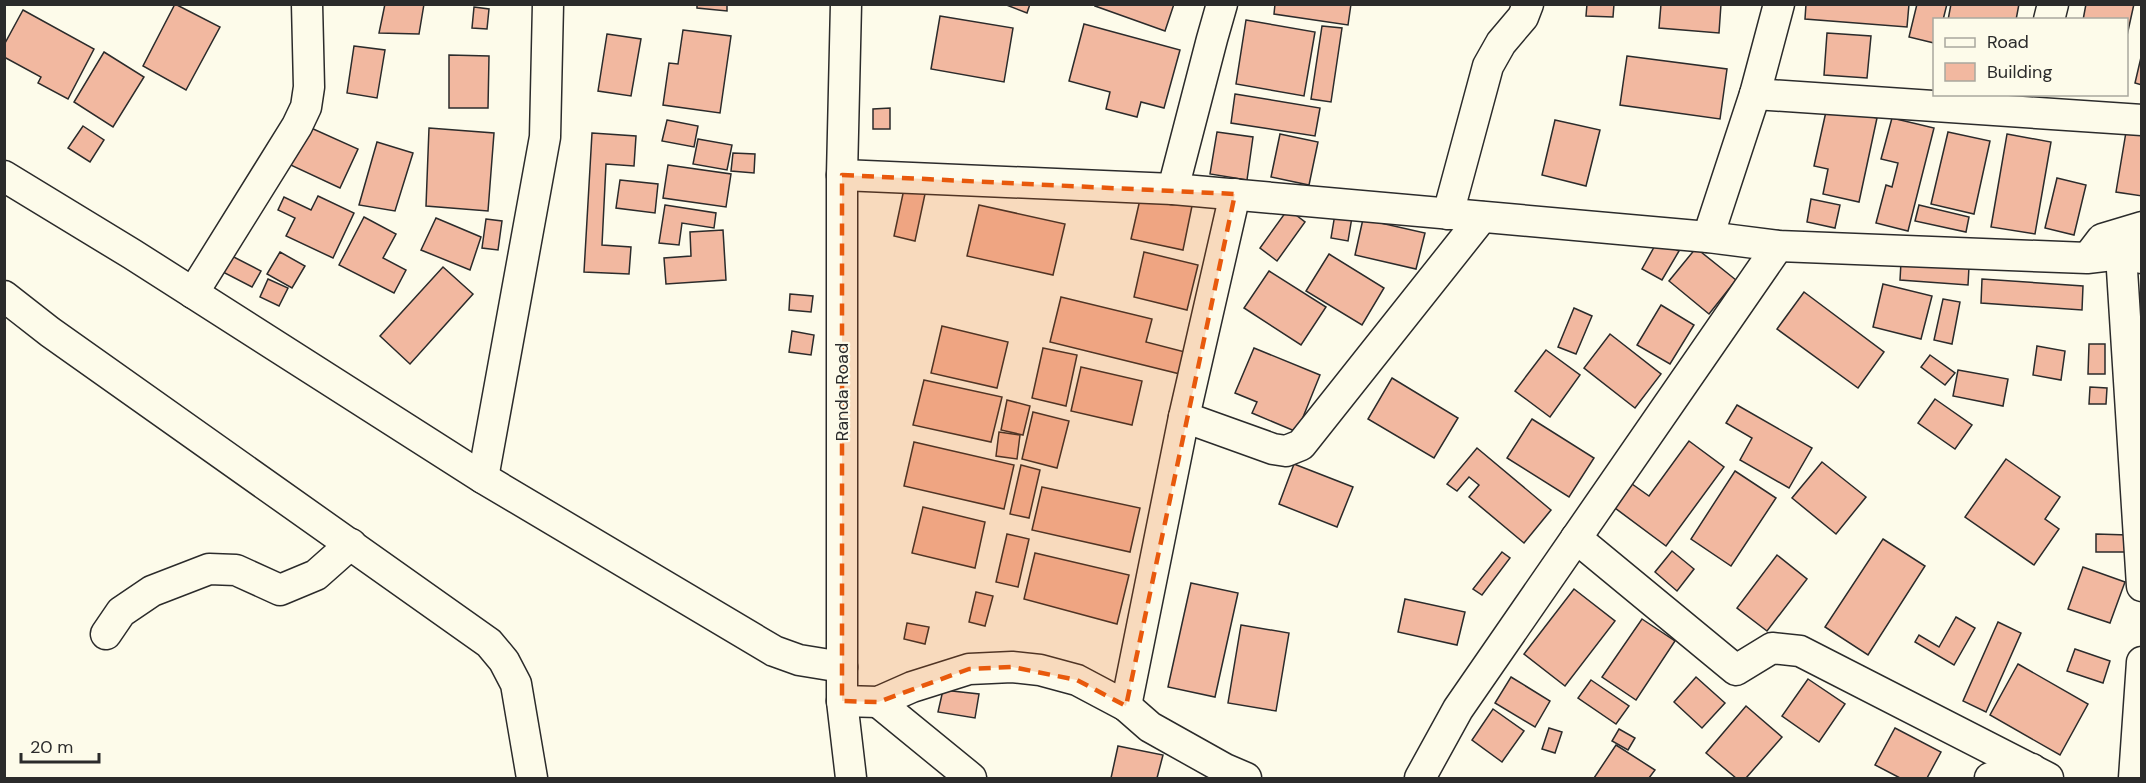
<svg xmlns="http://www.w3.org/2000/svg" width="2146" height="783" font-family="'DM Sans',sans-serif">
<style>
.building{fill:#f2b8a0;stroke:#2b2b2b;stroke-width:1.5}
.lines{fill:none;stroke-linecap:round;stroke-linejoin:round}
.minor-casing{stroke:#2b2b2b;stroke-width:33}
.minor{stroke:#fdfbea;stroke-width:30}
.marked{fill:#e8590c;fill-opacity:0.2;stroke:#e8590c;stroke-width:4.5;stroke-dasharray:12 8;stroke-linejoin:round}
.labels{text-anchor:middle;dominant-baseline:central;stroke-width:4.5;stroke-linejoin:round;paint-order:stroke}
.street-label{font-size:18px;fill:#2b2b2b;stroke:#fdfbea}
</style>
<rect width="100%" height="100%" fill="#fdfbea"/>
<!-- building -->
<g class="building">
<polygon points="175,4 220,27 186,90 143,66"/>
<polygon points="385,4 424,4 419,34 379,33"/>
<polygon points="697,4 727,4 727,11 697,8"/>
<polygon points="1004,4 1030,4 1027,13"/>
<polygon points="1096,4 1174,4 1165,31 1095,6"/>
<polygon points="1275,4 1351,4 1348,25 1274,14"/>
<polygon points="1587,4 1614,4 1613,17 1586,16"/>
<polygon points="1661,4 1721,4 1719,33 1659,28"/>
<polygon points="1806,4 1909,4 1907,27 1805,19"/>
<polygon points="1917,4 1947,4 1943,20 1934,20 1934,43 1909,37"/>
<polygon points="1951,4 2019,4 2016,20 1948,20"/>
<polygon points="2086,4 2134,4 2126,40 2126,20 2083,20"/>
<polygon points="474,7 489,9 487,29 472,28"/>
<polygon points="23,10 94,49 68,99 38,83 41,77 4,57 4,45"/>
<polygon points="940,16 1013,28 1004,82 931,69"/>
<polygon points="1246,20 1315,32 1304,96 1236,84"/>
<polygon points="1084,24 1180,50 1164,108 1141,102 1137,117 1106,109 1110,92 1069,81"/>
<polygon points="1322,26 1342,28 1331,102 1311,99"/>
<polygon points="683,30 731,36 720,113 663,105 669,63 678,64"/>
<polygon points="1827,33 1871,36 1867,78 1824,75"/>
<polygon points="607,34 641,39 631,96 598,91"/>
<polygon points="354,46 385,50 377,98 347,93"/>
<polygon points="104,52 144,77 113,127 74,102"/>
<polygon points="2142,53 2142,85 2135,83"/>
<polygon points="449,55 489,56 488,108 449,108"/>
<polygon points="1627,56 1727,69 1720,119 1620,105"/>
<polygon points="1235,94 1320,108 1315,136 1231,123"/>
<polygon points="1827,107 1877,118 1859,202 1823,194 1828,169 1814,166"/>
<polygon points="890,108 890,129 873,129 873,109"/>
<polygon points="1892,118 1934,128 1908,231 1876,223 1886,185 1892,187 1898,163 1881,159"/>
<polygon points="667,120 698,126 694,147 662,141"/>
<polygon points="1555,120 1600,130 1586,186 1542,175"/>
<polygon points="300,123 358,149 340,188 282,161"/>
<polygon points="83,126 104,140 90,162 68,148"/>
<polygon points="429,128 494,133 488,211 426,206"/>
<polygon points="1217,132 1253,137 1247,180 1210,174"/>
<polygon points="1948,132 1990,141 1974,214 1931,204"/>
<polygon points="2126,132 2142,134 2142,196 2116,192"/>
<polygon points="592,133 636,136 634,166 606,164 602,245 631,247 629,274 584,272"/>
<polygon points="1280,134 1318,142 1309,185 1271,177"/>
<polygon points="2007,134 2051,142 2035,234 1991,227"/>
<polygon points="698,139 732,145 727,170 693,164"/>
<polygon points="377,142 413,153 395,211 359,205"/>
<polygon points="733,153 755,154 754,173 731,171"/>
<polygon points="668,165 731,174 726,207 663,198"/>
<polygon points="2057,178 2086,185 2074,235 2045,228"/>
<polygon points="620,180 658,184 655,213 616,208"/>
<polygon points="904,189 925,194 915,241 894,236"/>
<polygon points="1141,195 1192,206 1183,250 1131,239"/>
<polygon points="318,196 354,213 333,258 286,236 295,218 278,210 284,197 311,210"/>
<polygon points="1811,199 1840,205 1835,228 1807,222"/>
<polygon points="665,205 716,213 714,228 682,223 679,245 659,243"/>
<polygon points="979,205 1065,224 1053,275 967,256"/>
<polygon points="1919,205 1969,217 1966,232 1915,221"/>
<polygon points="1288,209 1305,222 1277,261 1260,248"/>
<polygon points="1335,214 1352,217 1348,241 1331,238"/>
<polygon points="364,217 396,234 383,258 406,270 394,293 339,265"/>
<polygon points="436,218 481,237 470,270 421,250"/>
<polygon points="486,219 502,221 498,250 482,248"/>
<polygon points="1363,219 1425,233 1416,269 1355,255"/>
<polygon points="723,230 726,280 666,284 664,258 691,256 690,232"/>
<polygon points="1658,240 1679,251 1662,280 1642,269"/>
<polygon points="1696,248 1736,280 1709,314 1669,281"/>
<polygon points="280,252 305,266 292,288 267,274"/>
<polygon points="1144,252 1198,265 1187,310 1134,297"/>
<polygon points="228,254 261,271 252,287 219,270"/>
<polygon points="1329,254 1384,288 1362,325 1306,291"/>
<polygon points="1901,262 1969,267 1968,285 1900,280"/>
<polygon points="443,267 473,294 410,364 380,336"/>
<polygon points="1269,271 1326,307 1301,345 1244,308"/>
<polygon points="268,279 288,288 279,306 260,297"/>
<polygon points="1982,279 2083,286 2082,310 1981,303"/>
<polygon points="1883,284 1932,296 1921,339 1873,327"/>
<polygon points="1804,292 1884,352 1858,388 1777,329"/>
<polygon points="790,294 813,296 811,312 789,310"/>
<polygon points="1061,297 1152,319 1146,342 1185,352 1180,374 1050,342"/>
<polygon points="1943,299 1960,302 1952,344 1934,340"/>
<polygon points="1661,305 1694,325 1670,364 1637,345"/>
<polygon points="1574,308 1592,316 1576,354 1558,347"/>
<polygon points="942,326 1008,342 997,388 931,373"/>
<polygon points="792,331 814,335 811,355 789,352"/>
<polygon points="1610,334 1661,374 1635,408 1584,368"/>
<polygon points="2089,344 2105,344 2105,374 2088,374"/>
<polygon points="2037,346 2065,351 2061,380 2033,375"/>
<polygon points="1043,348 1077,355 1066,406 1032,398"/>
<polygon points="1254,348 1320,375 1297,432 1252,413 1257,402 1235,393"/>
<polygon points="1546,350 1580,375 1550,417 1515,391"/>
<polygon points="1930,355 1955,373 1945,385 1921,367"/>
<polygon points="1081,367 1142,381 1132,425 1071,411"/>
<polygon points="1958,370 2008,379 2003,406 1953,396"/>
<polygon points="1392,378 1458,418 1434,458 1368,419"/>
<polygon points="924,380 1002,397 991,442 913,425"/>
<polygon points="2090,387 2107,388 2106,404 2089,404"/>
<polygon points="1935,399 1972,425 1955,449 1918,423"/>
<polygon points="1007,400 1030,406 1023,435 1001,430"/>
<polygon points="1737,405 1812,448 1789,488 1740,460 1752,438 1726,423"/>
<polygon points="1033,412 1069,421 1057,468 1022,459"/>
<polygon points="1532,419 1594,458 1569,497 1507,458"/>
<polygon points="999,432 1020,435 1017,459 996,456"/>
<polygon points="1689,441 1724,467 1666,546 1615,508 1632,484 1649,496"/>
<polygon points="914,442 1014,465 1004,509 904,486"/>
<polygon points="1477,448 1551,510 1524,543 1469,497 1479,485 1469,477 1457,491 1447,484"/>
<polygon points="2006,459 2060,497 2045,519 2059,529 2034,565 1965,517"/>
<polygon points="1822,462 1866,497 1836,534 1792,498"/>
<polygon points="1294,464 1353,487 1337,527 1279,504"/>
<polygon points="1021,465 1040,470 1029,518 1010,514"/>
<polygon points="1735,471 1776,498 1731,566 1691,539"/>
<polygon points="1042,487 1140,508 1130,552 1032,530"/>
<polygon points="923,507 985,522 975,568 912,553"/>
<polygon points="1007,534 1029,539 1018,587 996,582"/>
<polygon points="2096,534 2128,535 2128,552 2096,552"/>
<polygon points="1883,539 1925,566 1868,655 1825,627"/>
<polygon points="1672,551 1694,569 1677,591 1655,572"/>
<polygon points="1502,552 1510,558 1482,595 1473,589"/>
<polygon points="1035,553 1129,575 1117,624 1024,599"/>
<polygon points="1777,555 1807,579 1767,631 1737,608"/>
<polygon points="2083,567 2125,582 2110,623 2068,609"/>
<polygon points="1191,583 1238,593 1215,697 1168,687"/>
<polygon points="1574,589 1615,621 1565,686 1524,654"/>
<polygon points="976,592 993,596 985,626 969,622"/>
<polygon points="1405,599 1465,612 1457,645 1398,632"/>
<polygon points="1956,617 1975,628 1954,665 1915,642 1919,635 1939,647"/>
<polygon points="1642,619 1675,641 1636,700 1602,677"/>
<polygon points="1998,622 2021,633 1986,712 1963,701"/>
<polygon points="907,623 929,627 925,644 904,639"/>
<polygon points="1241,625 1289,633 1276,711 1228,703"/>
<polygon points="2075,649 2110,661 2103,683 2067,671"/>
<polygon points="2018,664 2088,704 2060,755 1990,715"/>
<polygon points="1511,677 1550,701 1535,727 1495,703"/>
<polygon points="1696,677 1725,703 1702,728 1674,702"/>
<polygon points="1808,679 1845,704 1819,742 1782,716"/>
<polygon points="1591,680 1629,706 1616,724 1578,698"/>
<polygon points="943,690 979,694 975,718 938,712"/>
<polygon points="1746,706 1782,737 1746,778 1736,778 1706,753"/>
<polygon points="1493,709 1524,731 1502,762 1472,740"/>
<polygon points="1549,728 1562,732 1555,753 1542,749"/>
<polygon points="1895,728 1941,752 1927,778 1900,778 1875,765"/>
<polygon points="1619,729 1635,738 1628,750 1612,741"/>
<polygon points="1616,745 1655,770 1649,778 1594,778"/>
<polygon points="1118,746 1163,755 1157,778 1111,778"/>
</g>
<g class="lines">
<defs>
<g id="minor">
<polyline points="846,4 842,175 842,701 851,778"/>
<polyline points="2049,20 2053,4"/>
<polyline points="1755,94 2142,120"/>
<polyline points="842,175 1173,189 1708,237 1778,246 2087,258 2121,254 2142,258"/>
<polyline points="4,176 132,254 483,478 774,651 799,660 842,667"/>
<polyline points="1173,189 1212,39 1222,4"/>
<polyline points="1448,214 1488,66 1501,43 1523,17 1528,4"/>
<polyline points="1708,237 1755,94 1779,4"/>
<polyline points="2121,254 2142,586"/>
<polyline points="2089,256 2102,239 2142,227"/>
<polyline points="193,293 297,126 306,107 309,87 307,4"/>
<polyline points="4,296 50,332 489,643 504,661 516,684 532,778"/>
<polyline points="1184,417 1273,449 1286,451 1301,445 1482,217"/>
<polyline points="483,478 545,137 548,4"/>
<polyline points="1576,538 1736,670 1772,648 1800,651 2048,778"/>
<polyline points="106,634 121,612 152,591 209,569 236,570 280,590 316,575 351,544"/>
<polyline points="842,701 878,702 912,687 969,669 1012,667 1040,670 1077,680 1126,706 1150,727 1225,769 1246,778"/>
<polyline points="878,702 971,778"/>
<polyline points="1126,706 1184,417 1235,194"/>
<polyline points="1420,778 1458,709 1778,246"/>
<polyline points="1990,778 2032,769"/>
<polyline points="2134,778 2142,662"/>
</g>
</defs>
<!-- minor casing -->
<use href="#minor" class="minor-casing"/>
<!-- minor -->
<use href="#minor" class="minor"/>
</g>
<!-- marked area -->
<path class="marked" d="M 842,175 L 1235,194 L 1126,706 L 1077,680 L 1012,667 L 969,669 L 878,702 L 842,701 Z"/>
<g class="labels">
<!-- street labels -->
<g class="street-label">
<text transform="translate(842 392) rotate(-90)">Randa Road</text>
</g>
</g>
<!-- border -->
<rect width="2146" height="783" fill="none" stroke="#2b2b2b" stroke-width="12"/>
<!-- legend -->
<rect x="1933" y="18" width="195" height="78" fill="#fdfbea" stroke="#a9a89e" stroke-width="1.5"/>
<rect x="1945" y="38" width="30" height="9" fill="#fdfbea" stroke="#a9a89e" stroke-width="1.5"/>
<text x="1987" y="48" font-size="18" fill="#2b2b2b">Road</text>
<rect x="1945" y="63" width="30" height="18" fill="#f2b8a0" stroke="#a9a89e" stroke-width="1.5"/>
<text x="1987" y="78" font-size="18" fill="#2b2b2b">Building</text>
<!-- scale -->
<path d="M21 753v9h78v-9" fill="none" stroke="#2b2b2b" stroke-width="3"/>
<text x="30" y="753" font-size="18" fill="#2b2b2b" stroke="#fdfbea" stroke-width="4.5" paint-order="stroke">20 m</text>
</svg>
